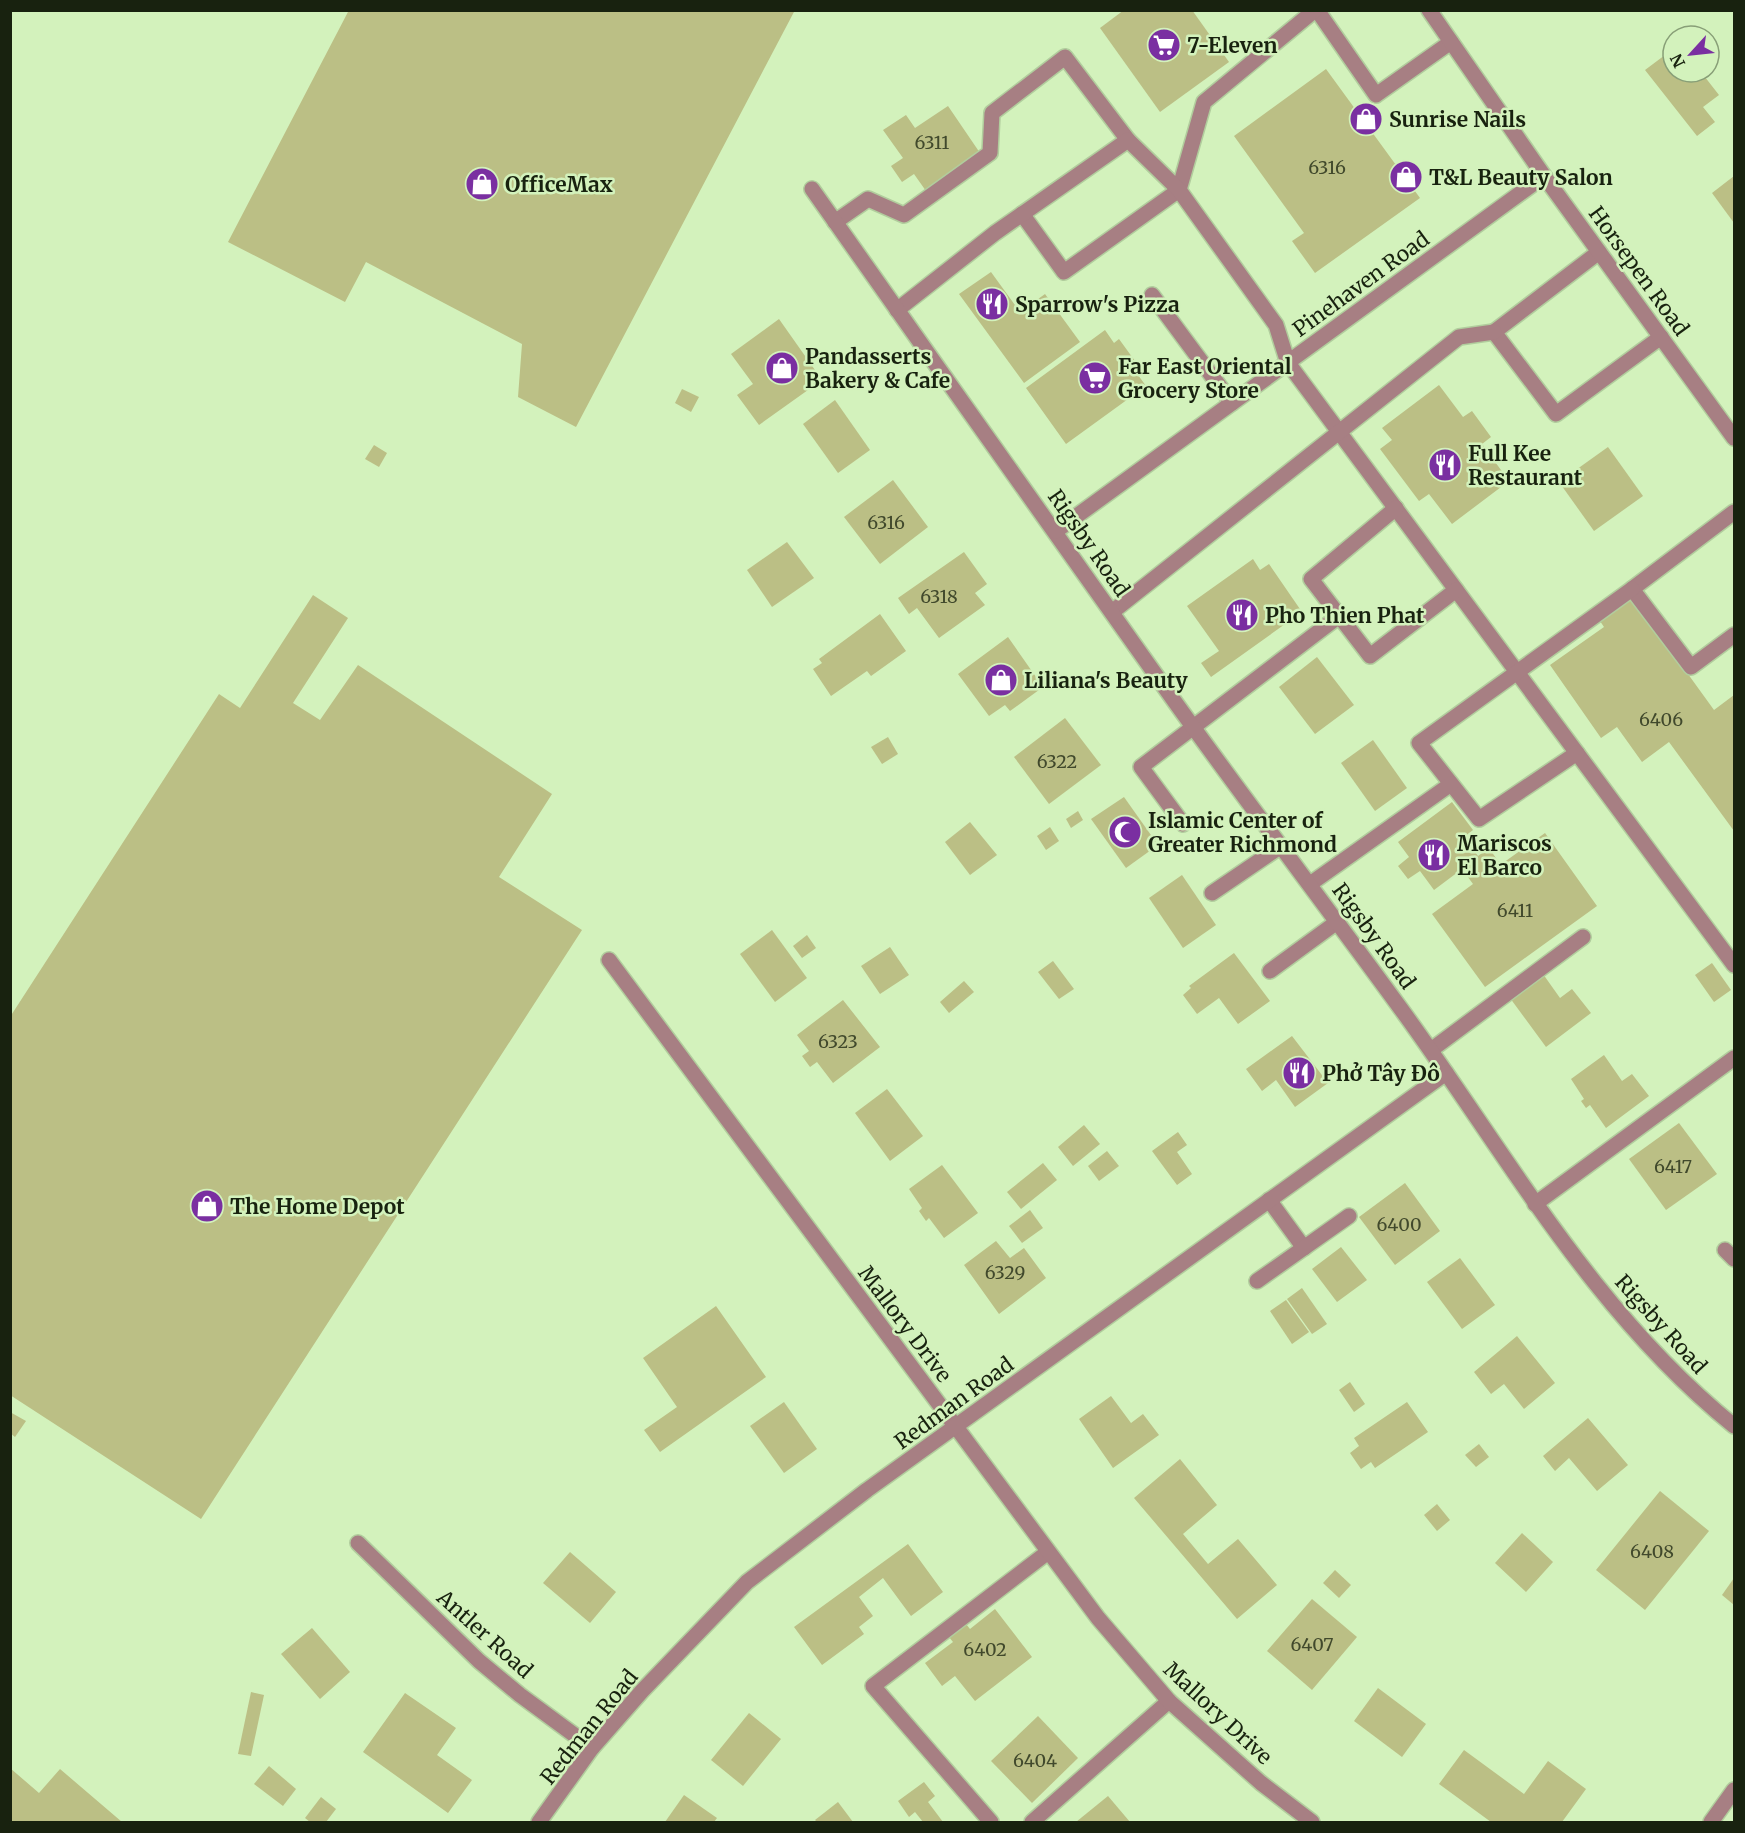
<svg xmlns="http://www.w3.org/2000/svg" width="1745" height="1833" font-family="Merriweather,serif">
<style>
.building{fill:#bbbf85}
.lines{fill:none;stroke-linecap:round;stroke-linejoin:round}
.service-casing{stroke:#b1cd9d;stroke-width:18}
.minor-casing{stroke:#b1cd9d;stroke-width:18}
.tertiary-casing{stroke:#b1cd9d;stroke-width:18}
.service{stroke:#a77f83;stroke-width:15}
.minor{stroke:#a77f83;stroke-width:15}
.tertiary{stroke:#a77f83;stroke-width:15}
.labels{text-anchor:middle;dominant-baseline:central;stroke-width:5;stroke-linejoin:round;paint-order:stroke}
.number-label{font-size:18px;fill:#41492c}
.poi-label{font-size:21px;font-weight:bold;fill:#18220f;stroke:#d3f2bc;text-anchor:start}
.street-label{font-size:21px;fill:#18220f;stroke:#d3f2bc}
</style>
<rect width="100%" height="100%" fill="#d3f2bc"/>
<!-- building -->
<g class="building">
<polygon points="349,10 795,10 576,427 518,397 522,344 366,262 345,302 228,242"/>
<polygon points="1124,10 1192,10 1229,62 1160,112 1100,28"/>
<polygon points="1673,49 1673,72 1701,72 1719,95 1703,107 1715,122 1697,136 1645,70"/>
<polygon points="1326,69 1420,198 1315,273 1292,241 1304,233 1234,136"/>
<polygon points="948,106 980,153 926,191 914,174 902,182 891,166 903,158 883,130 906,115 915,128"/>
<polygon points="1734,176 1734,223 1712,193"/>
<polygon points="991,272 1020,312 1045,294 1080,342 1024,383 959,294"/>
<polygon points="779,319 822,380 759,425 737,395 753,384 731,354"/>
<polygon points="1105,330 1114,343 1119,339 1143,372 1138,375 1146,386 1066,444 1026,388"/>
<polygon points="1439,385 1463,417 1472,411 1491,437 1482,444 1509,481 1452,524 1429,494 1419,501 1380,449 1392,440 1382,428"/>
<polygon points="682,389 699,397 691,412 675,403"/>
<polygon points="835,400 870,450 838,473 803,424"/>
<polygon points="374,445 387,453 379,467 365,459"/>
<polygon points="1608,447 1643,496 1594,531 1559,482"/>
<polygon points="893,480 928,527 880,564 844,517"/>
<polygon points="787,542 814,578 772,607 747,570"/>
<polygon points="964,552 987,584 975,593 985,605 939,638 917,608 909,614 898,598"/>
<polygon points="1253,559 1260,570 1269,564 1302,612 1211,677 1201,663 1219,651 1187,606"/>
<polygon points="313,595 348,618 293,703 320,720 358,665 552,794 499,877 582,930 201,1519 10,1395 10,1017 219,694 240,708"/>
<polygon points="1633,598 1714,710 1734,695 1734,831 1669,742 1642,762 1617,727 1601,738 1550,665 1604,627 1600,621"/>
<polygon points="880,614 906,651 871,676 867,671 831,696 813,669 822,663 819,659"/>
<polygon points="1008,637 1043,687 1010,711 1005,705 989,716 958,674"/>
<polygon points="1317,657 1354,705 1315,734 1279,687"/>
<polygon points="1065,718 1101,765 1049,804 1014,757"/>
<polygon points="888,737 898,754 882,764 871,747"/>
<polygon points="1373,740 1407,788 1375,811 1341,763"/>
<polygon points="1124,797 1158,845 1126,868 1091,819"/>
<polygon points="1452,802 1473,830 1464,837 1478,856 1489,848 1500,864 1489,873 1545,833 1597,906 1485,987 1432,914 1473,884 1462,869 1434,890 1420,871 1408,879 1398,866 1409,857 1398,842"/>
<polygon points="1078,811 1083,820 1071,828 1066,819"/>
<polygon points="970,822 997,855 970,875 945,842"/>
<polygon points="1050,827 1059,841 1046,850 1037,836"/>
<polygon points="1182,875 1216,925 1183,948 1149,898"/>
<polygon points="772,930 807,978 775,1002 740,954"/>
<polygon points="807,935 816,948 802,958 793,946"/>
<polygon points="890,947 909,975 880,994 861,966"/>
<polygon points="1234,953 1270,1001 1238,1024 1219,998 1197,1014 1183,995 1191,988 1189,986"/>
<polygon points="1053,961 1074,989 1059,999 1038,972"/>
<polygon points="1712,963 1731,990 1714,1002 1695,975"/>
<polygon points="1543,974 1560,998 1572,989 1591,1013 1546,1047 1510,998"/>
<polygon points="964,981 974,992 949,1013 940,1002"/>
<polygon points="843,1000 880,1047 833,1083 817,1062 810,1067 802,1056 809,1051 797,1035"/>
<polygon points="1292,1036 1328,1083 1295,1107 1276,1080 1262,1091 1246,1069"/>
<polygon points="1604,1055 1622,1081 1632,1074 1649,1096 1606,1128 1590,1105 1586,1108 1581,1101 1584,1099 1571,1079"/>
<polygon points="887,1089 923,1136 890,1161 855,1113"/>
<polygon points="1679,1123 1717,1174 1666,1210 1629,1159"/>
<polygon points="1084,1125 1100,1144 1073,1166 1058,1147"/>
<polygon points="1178,1132 1187,1145 1177,1152 1192,1174 1177,1185 1152,1151"/>
<polygon points="1107,1151 1119,1166 1099,1181 1088,1166"/>
<polygon points="1043,1163 1057,1180 1021,1209 1007,1192"/>
<polygon points="942,1165 978,1213 944,1238 929,1218 926,1221 919,1211 922,1208 909,1189"/>
<polygon points="1405,1183 1440,1231 1395,1265 1359,1217"/>
<polygon points="1030,1210 1043,1228 1022,1243 1009,1226"/>
<polygon points="996,1241 1010,1258 1024,1248 1046,1278 999,1314 964,1265"/>
<polygon points="1341,1247 1367,1280 1337,1302 1312,1269"/>
<polygon points="1460,1258 1495,1305 1462,1329 1427,1282"/>
<polygon points="1302,1288 1327,1324 1312,1334 1287,1299"/>
<polygon points="1286,1300 1309,1332 1292,1344 1270,1311"/>
<polygon points="716,1306 766,1377 660,1452 644,1430 677,1407 643,1358"/>
<polygon points="1517,1336 1555,1383 1524,1409 1504,1384 1491,1394 1474,1372"/>
<polygon points="1350,1382 1365,1404 1354,1412 1339,1390"/>
<polygon points="1111,1396 1131,1423 1143,1414 1159,1435 1113,1468 1079,1419"/>
<polygon points="784,1402 817,1449 784,1473 750,1426"/>
<polygon points="1407,1402 1428,1432 1375,1468 1371,1462 1361,1469 1350,1453 1359,1446 1354,1438"/>
<polygon points="10,1412 26,1421 15,1437 10,1433"/>
<polygon points="1588,1418 1628,1465 1597,1491 1569,1458 1555,1471 1543,1456"/>
<polygon points="1479,1444 1489,1457 1476,1467 1465,1455"/>
<polygon points="1180,1459 1217,1505 1183,1534 1208,1564 1238,1539 1277,1585 1237,1619 1134,1498"/>
<polygon points="1660,1491 1709,1531 1645,1610 1596,1570"/>
<polygon points="1437,1504 1450,1520 1437,1531 1424,1515"/>
<polygon points="1522,1533 1553,1562 1526,1592 1495,1563"/>
<polygon points="908,1544 943,1592 911,1616 883,1578 859,1597 873,1616 859,1627 864,1634 822,1665 794,1627"/>
<polygon points="570,1552 616,1592 590,1623 543,1583"/>
<polygon points="1335,1570 1351,1585 1339,1598 1323,1583"/>
<polygon points="1734,1578 1734,1605 1722,1595"/>
<polygon points="1312,1599 1357,1637 1312,1690 1267,1651"/>
<polygon points="995,1609 1032,1657 975,1701 955,1676 942,1686 925,1663 953,1642 949,1637 966,1624 970,1629"/>
<polygon points="312,1628 350,1672 320,1699 281,1654"/>
<polygon points="1378,1688 1426,1724 1402,1757 1354,1721"/>
<polygon points="251,1692 264,1695 251,1756 238,1754"/>
<polygon points="405,1693 456,1728 437,1755 472,1780 448,1813 363,1752"/>
<polygon points="749,1713 781,1739 743,1786 711,1760"/>
<polygon points="1038,1716 1078,1758 1032,1803 991,1761"/>
<polygon points="1464,1750 1524,1794 1548,1761 1586,1789 1562,1822 1491,1822 1439,1784"/>
<polygon points="269,1766 296,1789 283,1806 254,1784"/>
<polygon points="10,1768 39,1793 60,1769 122,1822 10,1822"/>
<polygon points="924,1782 935,1796 928,1802 943,1822 923,1822 915,1812 909,1817 898,1801"/>
<polygon points="684,1795 717,1818 714,1822 665,1822"/>
<polygon points="1108,1796 1130,1822 1076,1822"/>
<polygon points="321,1797 336,1809 326,1822 310,1822 305,1818"/>
<polygon points="838,1802 853,1822 817,1822 815,1820"/>
</g>
<g class="lines">
<defs>
<g id="service">
<polyline points="1317,10 1376,95 1451,42"/>
<polyline points="1022,214 1064,272 1179,190 1204,102 1315,10"/>
<polyline points="835,222 868,199 904,215 990,153 992,113 1065,57 1128,140"/>
<polyline points="1599,252 1494,332 1556,414 1661,337"/>
<polyline points="1152,295 1232,403"/>
<polyline points="897,310 995,233 1128,140 1179,190 1276,325 1288,363 1734,965"/>
<polyline points="1396,508 1311,579 1370,656 1456,590"/>
<polyline points="1734,512 1632,589 1691,667 1734,635"/>
<polyline points="1112,612 1459,337 1494,332"/>
<polyline points="1577,753 1479,819 1419,743 1632,589"/>
<polyline points="1183,824 1141,767 1339,616"/>
<polyline points="1310,884 1451,784"/>
<polyline points="1212,893 1281,846"/>
<polyline points="1270,971 1337,922"/>
<polyline points="1431,1050 1583,937"/>
<polyline points="1269,1200 1304,1248"/>
<polyline points="1535,1204 1734,1058"/>
<polyline points="1725,1250 1734,1259"/>
<polyline points="1257,1281 1349,1216"/>
<polyline points="991,1822 873,1686 1048,1552"/>
<polyline points="1032,1822 1169,1701"/>
</g>
<g id="minor">
<path d="M 812,189 C 933,360 1053,532 1175,702 C 1249,805 1326,906 1401,1009 C 1507,1154 1592,1311 1734,1426"/>
<polyline points="1056,531 1544,176"/>
<polyline points="609,960 1098,1618 1169,1701 1261,1783 1312,1822"/>
<polyline points="358,1543 479,1661 520,1695 592,1748"/>
<polyline points="539,1822 592,1748 642,1691 747,1582 867,1490 1446,1073"/>
<polyline points="1711,1822 1734,1790"/>
</g>
<polyline id="tertiary" points="1429,10 1544,176 1734,438"/>
</defs>
<!-- service casing -->
<use href="#service" class="service-casing"/>
<!-- minor casing -->
<use href="#minor" class="minor-casing"/>
<!-- tertiary casing -->
<use href="#tertiary" class="tertiary-casing"/>
<!-- service -->
<use href="#service" class="service"/>
<!-- minor -->
<use href="#minor" class="minor"/>
<!-- tertiary -->
<use href="#tertiary" class="tertiary"/>
</g>
<!-- icons -->
<defs>
<symbol id="supermarket-disc" viewBox="-11 -11 22 22"><circle r="9.5" fill="#7a2fa1" stroke="#d3f2bc"/><path d="M-6-5.5h2.5l.6 2H6L4.5 2H-2.5L-4.4-4H-6ZM-1.5 3.2a1.3 1.3 0 1 0 .1 0ZM3 3.2a1.3 1.3 0 1 0 .1 0Z" fill="#fff"/></symbol>
<symbol id="shop-disc" viewBox="-11 -11 22 22"><circle r="9.5" fill="#7a2fa1" stroke="#d3f2bc"/><path d="M-5-2.5h2.3a2.7 3.5 0 0 1 5.4 0H5L5.5 6h-11ZM-1.5-2.5h3a1.5 2.3 0 0 0-3 0Z" fill="#fff"/></symbol>
<symbol id="restaurant-disc" viewBox="-11 -11 22 22"><circle r="9.5" fill="#7a2fa1" stroke="#d3f2bc"/><path d="M-5-6h1v4h1v-4h1v4h1v-4h1v5L-1.5 .5V6h-2V.5L-5-1ZM5-6V6H3V1.5H1.5Q1.5-4 5-6Z" fill="#fff"/></symbol>
<symbol id="mosque-disc" viewBox="-11 -11 22 22"><circle r="9.5" fill="#7a2fa1" stroke="#d3f2bc"/><path d="M3.5-4.9A6 6 0 1 0 3.5 4.9A5 5 0 1 1 3.5-4.9Z" fill="#fff"/></symbol>
</defs>
<g fill-rule="evenodd">
<use href="#supermarket-disc" x="1145" y="26" width="38" height="38"/>
<use href="#shop-disc" x="1347" y="100" width="38" height="38"/>
<use href="#shop-disc" x="1387" y="158" width="38" height="38"/>
<use href="#shop-disc" x="463" y="165" width="38" height="38"/>
<use href="#restaurant-disc" x="973" y="285" width="38" height="38"/>
<use href="#shop-disc" x="763" y="349" width="38" height="38"/>
<use href="#supermarket-disc" x="1076" y="359" width="38" height="38"/>
<use href="#restaurant-disc" x="1426" y="446" width="38" height="38"/>
<use href="#restaurant-disc" x="1223" y="596" width="38" height="38"/>
<use href="#shop-disc" x="982" y="661" width="38" height="38"/>
<use href="#mosque-disc" x="1106" y="813" width="38" height="38"/>
<use href="#restaurant-disc" x="1415" y="836" width="38" height="38"/>
<use href="#restaurant-disc" x="1280" y="1054" width="38" height="38"/>
<use href="#shop-disc" x="188" y="1187" width="38" height="38"/>
</g>
<g class="labels">
<!-- number labels -->
<g class="number-label">
<text x="932" y="142">6311</text>
<text x="1327" y="167">6316</text>
<text x="886" y="522">6316</text>
<text x="939" y="596">6318</text>
<text x="1661" y="719">6406</text>
<text x="1057" y="761">6322</text>
<text x="1515" y="910">6411</text>
<text x="838" y="1041">6323</text>
<text x="1673" y="1166">6417</text>
<text x="1399" y="1224">6400</text>
<text x="1005" y="1272">6329</text>
<text x="1652" y="1551">6408</text>
<text x="1312" y="1644">6407</text>
<text x="985" y="1649">6402</text>
<text x="1035" y="1760">6404</text>
</g>
<!-- poi labels -->
<g class="poi-label">
<text x="1187" y="45">7-Eleven</text>
<text x="1389" y="119">Sunrise Nails</text>
<text x="1429" y="177">T&amp;L Beauty Salon</text>
<text x="505" y="184">OfficeMax</text>
<text x="1015" y="304">Sparrow's Pizza</text>
<text x="805" y="356">Pandasserts<tspan x="805" dy="24">Bakery &amp; Cafe</tspan></text>
<text x="1118" y="366">Far East Oriental<tspan x="1118" dy="24">Grocery Store</tspan></text>
<text x="1468" y="453">Full Kee<tspan x="1468" dy="24">Restaurant</tspan></text>
<text x="1265" y="615">Pho Thien Phat</text>
<text x="1024" y="680">Liliana's Beauty</text>
<text x="1148" y="820">Islamic Center of<tspan x="1148" dy="24">Greater Richmond</tspan></text>
<text x="1457" y="843">Mariscos<tspan x="1457" dy="24">El Barco</tspan></text>
<text x="1322" y="1073">Phở Tây Đô</text>
<text x="230" y="1206">The Home Depot</text>
</g>
<!-- street labels -->
<g class="street-label">
<text transform="translate(1639 271) rotate(54)">Horsepen Road</text>
<text transform="translate(1361 284) rotate(-36)">Pinehaven Road</text>
<text transform="translate(1089 543) rotate(55)">Rigsby Road</text>
<text transform="translate(1374 936) rotate(54)">Rigsby Road</text>
<text transform="translate(905 1324) rotate(53)">Mallory Drive</text>
<text transform="translate(1661 1324) rotate(48)">Rigsby Road</text>
<text transform="translate(954 1403) rotate(-36)">Redman Road</text>
<text transform="translate(485 1634) rotate(42)">Antler Road</text>
<text transform="translate(1218 1713) rotate(43)">Mallory Drive</text>
<text transform="translate(589 1727) rotate(-51)">Redman Road</text>
</g>
</g>
<!-- border -->
<rect width="1745" height="1833" fill="none" stroke="#18220f" stroke-width="24"/>
<!-- north arrow -->
<g transform="translate(1691 54) rotate(243)"><circle r="28" fill="#d3f2bc" stroke="#889f77" stroke-width="1.5"/>
<path d="M0-4.5L10 22L0 15L-10 22Z" fill="#7a2fa1"/>
<text y="-9" font-size="16" font-weight="bold" text-anchor="middle" fill="#18220f">N</text>
</g>
</svg>
